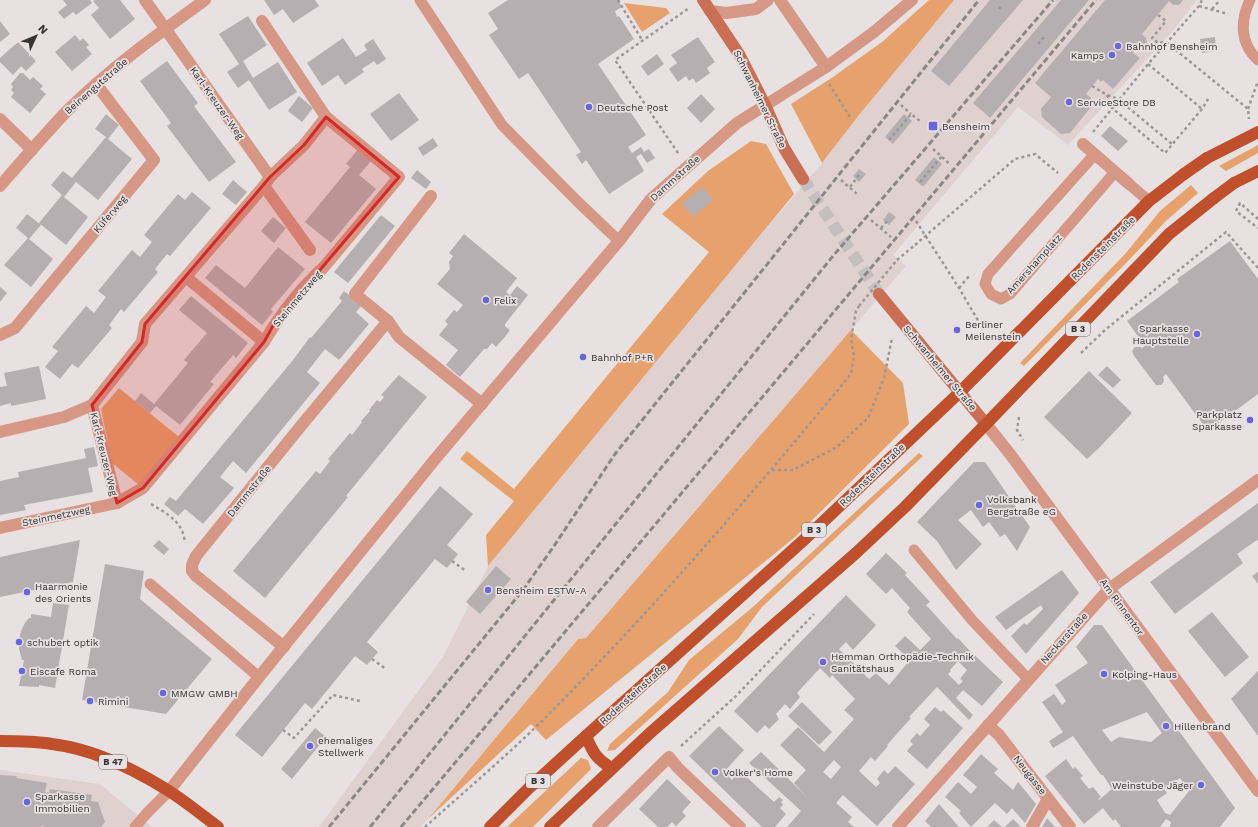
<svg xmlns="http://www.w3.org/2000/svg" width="1258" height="827" font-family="'Work Sans',sans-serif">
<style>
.built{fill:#e0d1d1}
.green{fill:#e7a16c}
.building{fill:#b5afb1;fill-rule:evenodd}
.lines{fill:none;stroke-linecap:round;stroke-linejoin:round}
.secondary-tunnel{stroke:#c4bebe;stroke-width:12;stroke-dasharray:12 6;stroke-linecap:butt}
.path{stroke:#9c9797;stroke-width:2.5;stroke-dasharray:3 3;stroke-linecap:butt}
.lane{stroke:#d69784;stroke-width:11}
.street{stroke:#d69784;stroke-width:12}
.secondary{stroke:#cb6f54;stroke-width:12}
.primary{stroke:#c04f2c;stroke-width:12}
.rail{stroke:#8c8787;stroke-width:3;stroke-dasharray:6 3;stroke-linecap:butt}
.path-bridge{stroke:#9c9797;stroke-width:2.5;stroke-dasharray:3 3;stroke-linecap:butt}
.primary-bridge{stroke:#c04f2c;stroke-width:12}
.marked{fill:#d62828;fill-opacity:0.2;stroke:#d62828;stroke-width:3;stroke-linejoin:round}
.poi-dot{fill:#6965de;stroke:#e8e1e1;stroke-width:1.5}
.labels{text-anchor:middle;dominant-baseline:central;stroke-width:3.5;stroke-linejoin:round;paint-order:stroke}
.shield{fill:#e8e1e1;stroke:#6b6767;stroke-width:1}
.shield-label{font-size:9px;font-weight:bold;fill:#363333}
.poi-label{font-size:10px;fill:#363333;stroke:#e8e1e1;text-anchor:start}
.street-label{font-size:10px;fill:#363333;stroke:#e8e1e1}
</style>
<rect width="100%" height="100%" fill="#e8e1e1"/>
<!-- built -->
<g class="built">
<polygon points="954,0 1197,0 1171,33 1068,145 1018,107 893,255 906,266 586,638 578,639 421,827 319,827 443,657 488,566 731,270 822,163 859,115"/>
<polygon points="0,770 100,784 152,827 0,827"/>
</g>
<!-- green -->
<g class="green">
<polygon points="929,0 954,0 859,115 822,163 791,104 833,77 882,42"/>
<polygon points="624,3 666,8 670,13 642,32"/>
<polygon points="751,141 766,144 794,194 488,566 486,535 514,501 460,459 467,451 514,489 709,252 662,214 708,171"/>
<polygon points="1258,145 1258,153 1226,171 1219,166"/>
<polygon points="1191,185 1198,193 1166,221 1129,260 1024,366 1020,363 1126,253 1160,211"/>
<polygon points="851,330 903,383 909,424 795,537 546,740 531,724 428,819 578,639 586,638"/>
<polygon points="119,388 179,437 139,485 112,463 101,409"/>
<polygon points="919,453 923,456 762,607 738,639 615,750 607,751 610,744 668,692 689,660 754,606"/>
<polygon points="581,758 588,760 591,769 533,827 507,827"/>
</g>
<!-- building -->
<g class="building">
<polygon points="63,0 90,0 92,3 76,15 73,12 64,19 58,12 67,5"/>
<polygon points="95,0 120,0 135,19 110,39 91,15 99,8 93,1"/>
<polygon points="264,0 315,0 319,6 293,23 283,9 274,15"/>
<polygon points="508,0 618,0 622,7 615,11 617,17 619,16 634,39 598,64 646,135 628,147 632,153 641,147 644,152 649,149 655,158 647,163 641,154 636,157 644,171 609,194 586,160 582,164 576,155 581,152 528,73 519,79 489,35 498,29 488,13"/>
<polygon points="990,0 1023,0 949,86 931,71"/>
<polygon points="1061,0 1089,0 990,118 973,103"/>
<polygon points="1105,0 1183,0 1179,5 1173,5 1169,1 1142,34 1146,38 1147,44 1144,48 1137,48 1133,53 1140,58 1113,89 1103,80 1101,82 1098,79 1086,94 1091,98 1091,107 1070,133 1061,134 1042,117 1041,109 1051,97 1035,83"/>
<polygon points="248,16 267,45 243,61 253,78 278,62 297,92 269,110 249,80 238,88 227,72 239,64 219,34"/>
<polygon points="0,21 10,34 0,42"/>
<polygon points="75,35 80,41 83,38 89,45 86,47 92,54 72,71 55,52"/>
<polygon points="698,37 715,62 707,68 710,73 696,83 693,78 689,81 686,76 678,82 669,69 677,63 671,55"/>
<polygon points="1215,37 1216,51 1202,53 1200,39"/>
<polygon points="343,38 356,57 367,50 364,45 373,39 386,59 377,65 374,61 362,69 364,72 345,85 338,75 322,86 307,63"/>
<polygon points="18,42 36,61 26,71 21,66 13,75 0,62 0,58"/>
<polygon points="657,54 664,64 648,76 641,66"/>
<polygon points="167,61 198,103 194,106 236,162 209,182 167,126 171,123 140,81"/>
<polygon points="20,73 23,73 30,80 33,77 43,86 40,89 46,94 30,113 11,97 14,93 11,90 13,87 11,84"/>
<polygon points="399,93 419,120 391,141 370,114"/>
<polygon points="701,94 715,109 701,123 687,108"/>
<polygon points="299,96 313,108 302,122 288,111"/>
<polygon points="106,114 119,125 108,139 132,159 98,200 76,182 64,197 88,217 66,245 39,223 62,195 51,185 63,171 72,178 106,137 95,129"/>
<polygon points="904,114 912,121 893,144 885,137"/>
<polygon points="1110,126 1128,141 1118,151 1101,136"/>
<polygon points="433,138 438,146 423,156 418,148"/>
<polygon points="358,149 371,161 359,175 376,189 331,243 305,222 350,167 346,164"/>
<polygon points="934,157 942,164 923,187 915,180"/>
<polygon points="859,169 866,174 859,182 853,176"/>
<polygon points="417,170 431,182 426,189 411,178"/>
<polygon points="233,180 247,192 236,205 222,194"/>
<polygon points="702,187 713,199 694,217 682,204"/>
<polygon points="192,192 211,208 170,256 167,254 155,269 158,272 124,312 121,309 109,325 112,328 78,368 72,364 60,379 45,367 58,351 52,347 86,306 94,313 106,297 98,291 132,250 140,257 152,242 144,235 178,194 185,200"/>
<polygon points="889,212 896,217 889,225 883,220"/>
<polygon points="27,214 41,225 29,239 53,259 31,287 4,265 28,238 16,228"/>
<polygon points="381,215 395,226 348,283 334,272"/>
<polygon points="273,217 286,228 274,243 261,231"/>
<polygon points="464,234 517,278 506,292 510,295 517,286 528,295 505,324 505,326 510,330 505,337 496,347 492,343 487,349 484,349 460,377 446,365 458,350 439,335 448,324 445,321 454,310 457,312 463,305 437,284 450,269 449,262 453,256 449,253"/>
<polygon points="1230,241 1258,279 1258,394 1208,431 1166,374 1163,377 1164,380 1163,383 1161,385 1156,385 1134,356 1132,351 1135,347 1141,347 1142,348 1145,346 1127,321 1179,282 1177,279"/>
<polygon points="278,247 305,269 271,309 273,312 262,325 205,278 216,265 245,288"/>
<polygon points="0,287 7,293 0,302"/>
<polygon points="344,291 362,305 356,312 369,324 339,360 325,349 307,372 320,383 246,473 233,461 220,477 234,488 203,524 185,509 178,516 164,504 170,497 176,501 293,360 310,337 311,338 342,301 339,298"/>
<polygon points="191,296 248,343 236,358 233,355 222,368 210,382 214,384 180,425 156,406 150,413 135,401 141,393 154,404 188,363 184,360 207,333 179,310"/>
<polygon points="39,366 46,399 11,406 11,403 0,406 0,387 7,386 4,373"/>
<polygon points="1107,366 1121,380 1113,388 1098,375"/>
<polygon points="1089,371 1132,413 1099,448 1087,459 1044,417"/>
<polygon points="399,375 427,397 346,496 348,497 265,598 233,571 316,471 320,474 330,461 328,459 350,433 352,435 362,422 361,421 370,411 369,410 377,400 380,402 384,397 381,395"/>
<polygon points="94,447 98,466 88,468 93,492 24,505 26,510 0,515 0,481 19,477 18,472 86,458 84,449"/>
<polygon points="974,462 985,462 1030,527 1017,551 1005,534 1000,537 989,522 983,527 971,510 958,520 982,544 956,570 937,541 917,522"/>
<polygon points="440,486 473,514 447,545 458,554 447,568 435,559 367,642 378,652 367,665 355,656 312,709 305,703 262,757 235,735"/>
<polygon points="1258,503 1258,541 1257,540 1237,554 1243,563 1175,614 1150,582"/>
<polygon points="80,540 73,582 0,597 0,557"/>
<polygon points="159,540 169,549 164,555 153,546"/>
<path d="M 886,553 L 907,573 L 905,575 L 930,602 L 926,605 L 957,639 L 958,638 L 969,650 L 1003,682 L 982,706 L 963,690 L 956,698 L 973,715 L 969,720 L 937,687 L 909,717 L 911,718 L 887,745 L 888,746 L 875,761 L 871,757 L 859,771 L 876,787 L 880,783 L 877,779 L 884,770 L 888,774 L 895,766 L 915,784 L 877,826 L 843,795 L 836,803 L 852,817 L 848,822 L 854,827 L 787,827 L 801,811 L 749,763 L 761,752 L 807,797 L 794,783 L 806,770 L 780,745 L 798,727 L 824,752 L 854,719 L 844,710 L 855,699 L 832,675 L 830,678 L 820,668 L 797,693 L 800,697 L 790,709 L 785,704 L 776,714 L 779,719 L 769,729 L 765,725 L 757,733 L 734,711 L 846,595 L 876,625 L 853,650 L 846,642 L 839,649 L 869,679 L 876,673 L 889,685 L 910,660 L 895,646 L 905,636 L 920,650 L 931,639 L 907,612 L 910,608 L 892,588 L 886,594 L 866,574 ZM 958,661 L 967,670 L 960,679 L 963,681 L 959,685 L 948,674 L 951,671 L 950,670 ZM 834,760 L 841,767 L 831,779 L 823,772 Z"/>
<polygon points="105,564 144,571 140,599 212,659 166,714 82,700"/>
<polygon points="496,566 511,579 480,614 466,602"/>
<polygon points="1062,570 1079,593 1026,654 1011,636 1024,623 1027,625 1043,609 1041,605 1006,630 995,617"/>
<polygon points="1258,572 1258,584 1252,576"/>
<polygon points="53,603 69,605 55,688 39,685 39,687 19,686 24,660 22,660 19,649 19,639 21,631 25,623 29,618 31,618 31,614 51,617"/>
<polygon points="1212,612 1249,657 1225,677 1188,631"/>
<path d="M 1094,625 L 1102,625 L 1235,808 L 1220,827 L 1170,827 L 1171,822 L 1166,819 L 1160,827 L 1121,827 L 1115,819 L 1113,821 L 1103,808 L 1084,824 L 1045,776 L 1066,759 L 1073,769 L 1075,767 L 1083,776 L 1080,778 L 1089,789 L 1093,787 L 1101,797 L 1098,799 L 1099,800 L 1112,789 L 1103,775 L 1101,775 L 1073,736 L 1053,748 L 1049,741 L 1063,732 L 1042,702 L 1054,694 L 1062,705 L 1066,701 L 1055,685 L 1088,663 L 1076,647 ZM 1147,712 L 1162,733 L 1151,742 L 1119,737 L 1111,742 L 1102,730 ZM 1180,778 L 1189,791 L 1170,815 L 1165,813 L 1157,800 L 1167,793 L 1164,789 Z"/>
<polygon points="1258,671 1258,736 1231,699"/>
<polygon points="802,702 832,732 819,745 788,716"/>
<polygon points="935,707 941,712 943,710 963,728 927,769 907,751 913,744 910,741 917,733 920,736 930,725 924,719"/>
<polygon points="719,726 744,750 724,772 732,780 740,771 774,802 779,797 783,800 781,802 783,805 780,808 786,814 775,827 762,827 689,756"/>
<polygon points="315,728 326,737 292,779 281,769"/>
<polygon points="981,754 998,769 994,773 1013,790 1018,782 1036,804 1025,823 1012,808 1007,814 995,803 971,827 959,813 961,811 945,797 958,782 971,794 977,787 963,775"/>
<polygon points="0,775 17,776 16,778 47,783 45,792 49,793 50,789 92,795 91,801 98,802 105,822 101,827 44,827 42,825 41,827 0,827"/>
<polygon points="667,779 691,802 682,812 686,816 676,826 672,822 667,827 658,827 639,809"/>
<polygon points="939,804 959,827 931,827 925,821"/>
<polygon points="1047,818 1055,827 1042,827"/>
<polygon points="1013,819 1021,827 1005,827"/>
<polygon points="994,820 1002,827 987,827"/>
</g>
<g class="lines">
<!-- secondary-tunnel -->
<polyline class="secondary-tunnel" points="803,179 879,294"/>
<!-- path -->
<g class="path">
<polyline points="618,0 642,40"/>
<polyline points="1199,6 1228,14"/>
<polyline points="999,9 1001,6"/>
<polyline points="1212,9 1220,0"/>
<polyline points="1158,15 1166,21 1152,38 1158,43 1166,42 1248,109 1249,119"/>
<polyline points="1038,44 1044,37"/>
<polyline points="1148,64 1202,109"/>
<polyline points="829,84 850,117"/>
<polyline points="1092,86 1107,95 1118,99 1172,144"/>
<polyline points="1107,95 1112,108 1165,153 1202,109 1208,99"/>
<polyline points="901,105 911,114"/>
<polyline points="1248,109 1258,81"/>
<polyline points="1093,132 1148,64 1199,6 1202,0"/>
<polyline points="889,140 911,114 920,121"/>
<polyline points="933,149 951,165"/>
<polyline points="678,153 615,60 689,8"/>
<polyline points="841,180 858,195"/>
<polyline points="920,182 942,156"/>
<polyline points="850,187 859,175"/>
<polyline points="1258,219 1240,203 1236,211 1258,228"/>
<polyline points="871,220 891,237"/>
<polyline points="916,221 959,288 983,329"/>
<polyline points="938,225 1015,159 1035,154 1058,173"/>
<polyline points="881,228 889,219"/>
<polyline points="897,260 915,245"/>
<polyline points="959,288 970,275"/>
<polyline points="1081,353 1105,330 1226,232 1258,268"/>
<polyline points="1019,417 1017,430 1023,440"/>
<polyline points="772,470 793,470 837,447 868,418 884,378 892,338"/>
<path d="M 151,504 C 167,514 183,521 185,543"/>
<polyline points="452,561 466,571"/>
<polyline points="372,659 386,669"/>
<polyline points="283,730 294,738 333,695 360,701"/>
<polyline points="681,746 735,697 814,614"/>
<path d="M 425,827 C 464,792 504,758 541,722 C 651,612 752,494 851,374 L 854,356 L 851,339 L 856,311 L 859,306"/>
</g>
<!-- lane -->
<g class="lane">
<polyline points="420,0 502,125 577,201 619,241"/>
<path d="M 1250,0 C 1240,21 1240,44 1258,60"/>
<polyline points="1095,154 988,274 985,284 991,294 1001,299 1010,294 1115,172"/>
<polyline points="1129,184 1149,201"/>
<polyline points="914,550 972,620 1028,679"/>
<polyline points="150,584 259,677"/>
<polyline points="135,827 147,813 169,791"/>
</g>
<!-- street -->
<g class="street">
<polyline points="145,0 270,177"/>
<polyline points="780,0 826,67"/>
<polyline points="710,11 726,13 756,9 768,0"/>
<polyline points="0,119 32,150"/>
<polyline points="1083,144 1129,184"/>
<path d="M 0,186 C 22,161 44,135 67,111 C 109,69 158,34 205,0"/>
<polyline points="264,186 310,250"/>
<polyline points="431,196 355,294 388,321 399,337 482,404"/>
<polyline points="186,277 264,342"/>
<polyline points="0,335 15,328 154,160 96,84"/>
<polyline points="92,405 117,503"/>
<polyline points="986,424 1010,454 1258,791"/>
<polyline points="0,432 64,417 92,405 142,342 145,324 264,186 270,177 304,145 326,117"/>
<path d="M 0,528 L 117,503 L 143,488 L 264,342 C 280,315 301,288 324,267 L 399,177 L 326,117 L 262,21"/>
<polyline points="284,647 195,575 192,571 192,565 196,556 300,427 388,321"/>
<polyline points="988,725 999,735 1070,827"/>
<polyline points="169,791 259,677 436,458 619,241 651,199 737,123 826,67 874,32 912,0"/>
<polyline points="598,827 669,757 678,768 740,827"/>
<polyline points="898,827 1109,589 1258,480"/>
<polyline points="1032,827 1048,799"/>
</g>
<!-- secondary -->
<g class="secondary">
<polyline points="703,0 739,54 765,105 784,148 803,179"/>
<polyline points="879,294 986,424"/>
</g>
<!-- primary -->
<g class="primary">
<polyline points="1207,158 1258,132"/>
<polyline points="1234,183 1258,171"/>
<path d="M 586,736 C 593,753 596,758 611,768"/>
<path d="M 0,741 C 17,741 35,741 52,744 C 93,749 134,769 169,791 C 186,802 202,815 218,827"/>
<polyline points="490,827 529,788 586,736 806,538 960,392 1149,201 1184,174"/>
<polyline points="550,827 650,733 856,553 905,507 986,424 1169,234 1214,198"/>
</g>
<!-- rail -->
<g class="rail">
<polyline points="329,827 523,590 554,546 615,454 979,0"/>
<polyline points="370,827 833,256 1053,0"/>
<polyline points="401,827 1096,0"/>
</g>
<!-- path-bridge -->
<g class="path-bridge">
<polyline points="915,245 938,225"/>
<polyline points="859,306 897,260"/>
</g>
<!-- primary-bridge -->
<g class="primary-bridge">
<polyline points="1184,174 1207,158"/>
<polyline points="1214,198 1234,183"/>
</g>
</g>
<!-- marked area -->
<path class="marked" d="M 326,117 L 399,177 L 274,324 L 264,342 L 143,488 L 117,503 L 92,405 L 142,342 L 145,324 L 270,177 L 304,145 Z"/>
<!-- markers -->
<g class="poi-dot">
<circle cx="1118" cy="46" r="4"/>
<circle cx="1112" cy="55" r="4"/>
<circle cx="1069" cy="102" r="4"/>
<circle cx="589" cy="107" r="4"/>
<rect x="928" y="121" width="10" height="10" rx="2"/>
<circle cx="486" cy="300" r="4"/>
<circle cx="957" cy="330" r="4"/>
<circle cx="1197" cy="334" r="4"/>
<circle cx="583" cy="357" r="4"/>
<circle cx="1250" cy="420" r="4"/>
<circle cx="979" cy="505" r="4"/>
<circle cx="488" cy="590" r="4"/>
<circle cx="27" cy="592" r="4"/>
<circle cx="19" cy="642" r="4"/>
<circle cx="823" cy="662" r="4"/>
<circle cx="22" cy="671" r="4"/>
<circle cx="1104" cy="674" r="4"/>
<circle cx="163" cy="693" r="4"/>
<circle cx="90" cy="701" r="4"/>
<circle cx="1166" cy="726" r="4"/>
<circle cx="310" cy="746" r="4"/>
<circle cx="715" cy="772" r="4"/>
<circle cx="1201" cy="785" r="4"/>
<circle cx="27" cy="802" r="4"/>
</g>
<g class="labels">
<!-- shield labels -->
<g class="shield">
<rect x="1066" y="322" width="24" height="14" rx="3"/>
<rect x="802" y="523" width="24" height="14" rx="3"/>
<rect x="99" y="755" width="28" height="14" rx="3"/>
<rect x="526" y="774" width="24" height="14" rx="3"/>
</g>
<g class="shield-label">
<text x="1078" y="329">B 3</text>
<text x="814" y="530">B 3</text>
<text x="113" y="762">B 47</text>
<text x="538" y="781">B 3</text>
</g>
<!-- poi labels -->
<g class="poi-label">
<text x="1126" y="46">Bahnhof Bensheim</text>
<text x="1104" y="55" text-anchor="end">Kamps</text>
<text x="1077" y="102">ServiceStore DB</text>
<text x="597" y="107">Deutsche Post</text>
<text x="942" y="126">Bensheim</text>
<text x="494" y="300">Felix</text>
<text x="965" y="324">Berliner<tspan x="965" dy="12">Meilenstein</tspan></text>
<text x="1189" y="328" text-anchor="end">Sparkasse<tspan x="1189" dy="12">Hauptstelle</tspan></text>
<text x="591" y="357">Bahnhof P+R</text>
<text x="1242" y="414" text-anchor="end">Parkplatz<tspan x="1242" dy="12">Sparkasse</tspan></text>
<text x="987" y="499">Volksbank<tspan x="987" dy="12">Bergstraße eG</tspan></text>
<text x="35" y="586">Haarmonie<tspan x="35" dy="12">des Orients</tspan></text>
<text x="496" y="590">Bensheim ESTW-A</text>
<text x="27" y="642">schubert optik</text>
<text x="831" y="656">Hemman Orthopädie-Technik<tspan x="831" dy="12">Sanitätshaus</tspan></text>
<text x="30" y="671">Eiscafe Roma</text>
<text x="1112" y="674">Kolping-Haus</text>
<text x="171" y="693">MMGW GMBH</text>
<text x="98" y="701">Rimini</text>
<text x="1174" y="726">Hillenbrand</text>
<text x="318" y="740">ehemaliges<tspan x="318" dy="12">Stellwerk</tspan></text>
<text x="723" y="772">Volker's Home</text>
<text x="1193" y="785" text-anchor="end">Weinstube Jäger</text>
<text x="35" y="796">Sparkasse<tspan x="35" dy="12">Immobilien</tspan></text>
</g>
<!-- street labels -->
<g class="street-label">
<text transform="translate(96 86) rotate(-41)">Beinengutstraße</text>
<text transform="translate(760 99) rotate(64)">Schwanheimer Straße</text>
<text transform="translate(217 103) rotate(55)">Karl-Kreuzer-Weg</text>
<text transform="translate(675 178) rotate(-42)">Dammstraße</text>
<text transform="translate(110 214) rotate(-50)">Küferweg</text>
<text transform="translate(1103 248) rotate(-45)">Rodensteinstraße</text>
<text transform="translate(1034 264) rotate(-48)">Amershamplatz</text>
<text transform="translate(297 299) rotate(-50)">Steinmetzweg</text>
<text transform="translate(940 368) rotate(50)">Schwanheimer Straße</text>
<text transform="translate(104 454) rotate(76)">Karl-Kreuzer-Weg</text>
<text transform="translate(872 475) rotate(-44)">Rodensteinstraße</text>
<text transform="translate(249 491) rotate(-51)">Dammstraße</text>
<text transform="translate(56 516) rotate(-12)">Steinmetzweg</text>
<text transform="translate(1122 607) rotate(54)">Am Rinnentor</text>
<text transform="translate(1064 638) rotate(-48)">Neckarstraße</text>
<text transform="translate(633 694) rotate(-42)">Rodensteinstraße</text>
<text transform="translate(1030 775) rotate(52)">Neugasse</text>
</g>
</g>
<!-- north arrow -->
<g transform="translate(36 36) rotate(46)" stroke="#e8e1e1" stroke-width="3" paint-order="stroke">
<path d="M0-3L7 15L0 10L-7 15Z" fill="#363333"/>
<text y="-6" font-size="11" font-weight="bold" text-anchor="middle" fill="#363333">N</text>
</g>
</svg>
